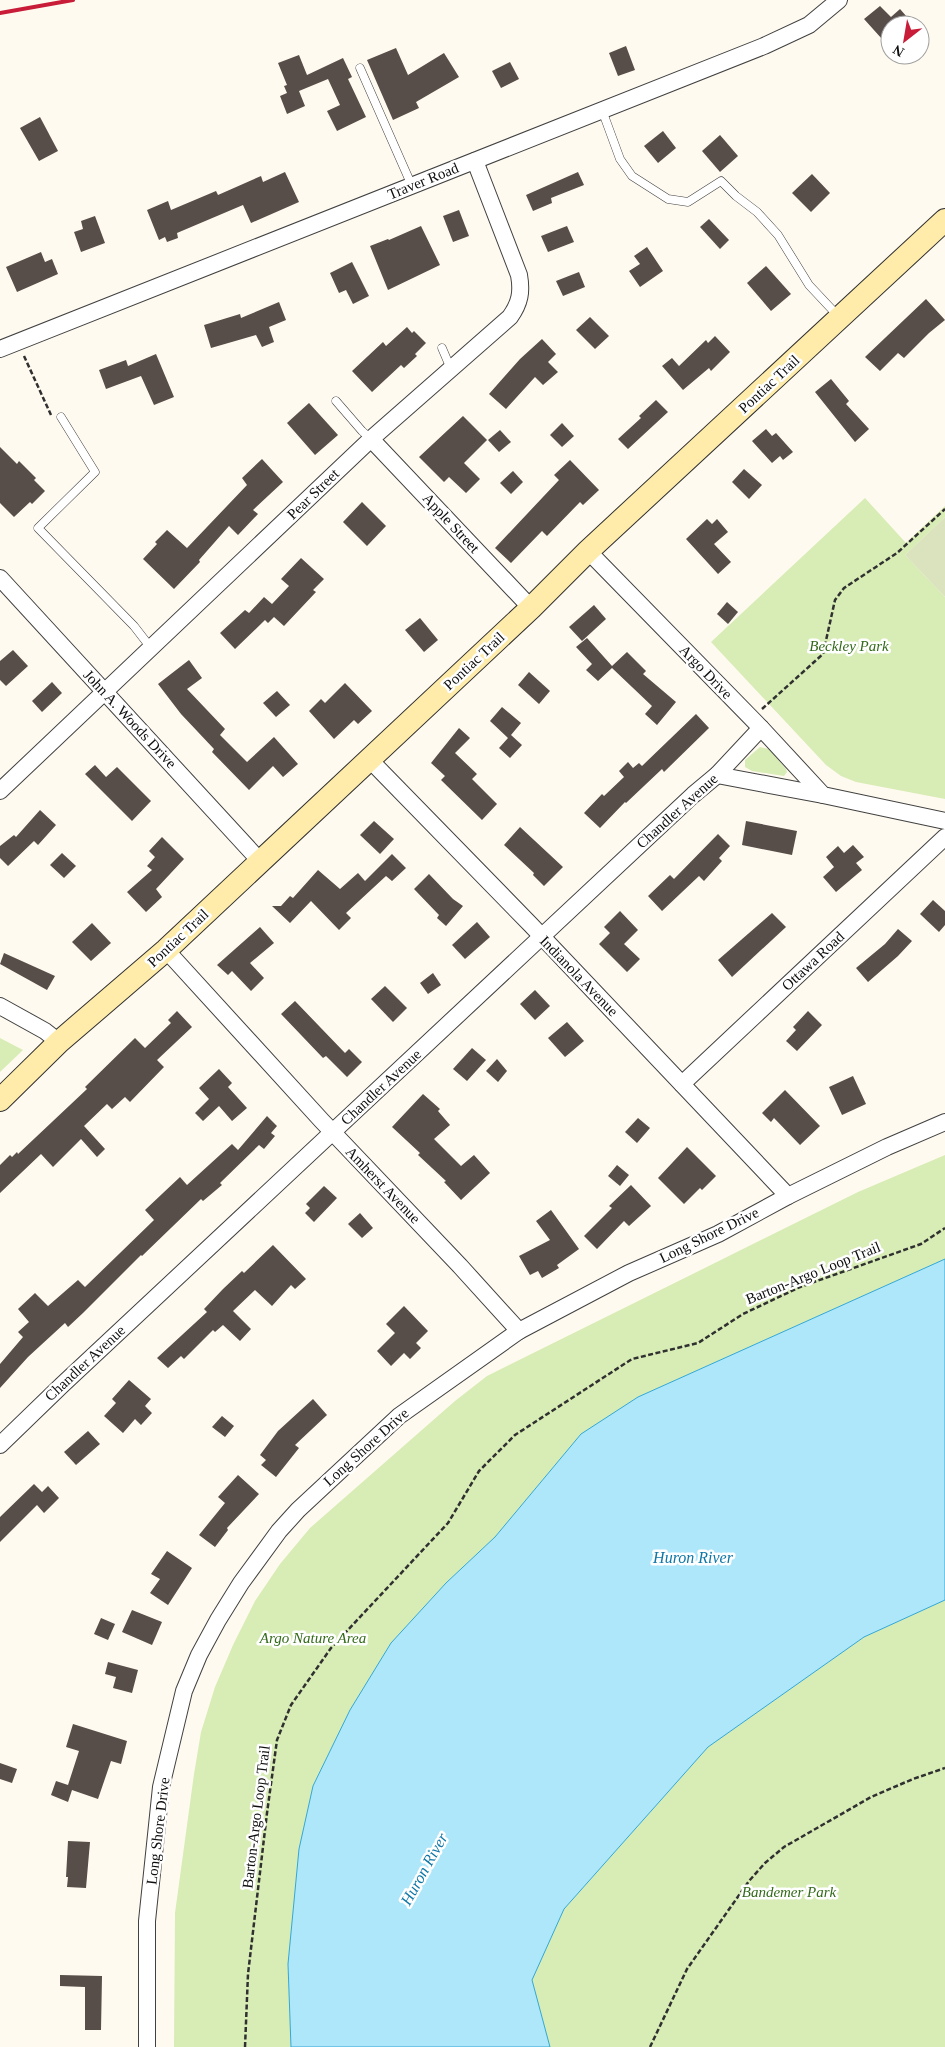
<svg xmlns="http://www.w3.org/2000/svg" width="945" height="2047" font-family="Georgia,serif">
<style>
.green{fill:#d8ecb5}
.cemetery{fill:#dbe3be}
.water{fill:#afe7fa;stroke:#31a7d6}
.building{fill:#574d49}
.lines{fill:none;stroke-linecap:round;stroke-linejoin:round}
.lane-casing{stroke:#414141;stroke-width:9}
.street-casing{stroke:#414141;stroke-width:18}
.secondary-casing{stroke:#303030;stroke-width:24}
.path{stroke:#303030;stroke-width:2.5;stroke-dasharray:5 2.5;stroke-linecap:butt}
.lane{stroke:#fff;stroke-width:8}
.street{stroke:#fff;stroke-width:16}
.secondary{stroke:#ffecaa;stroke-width:22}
.rail{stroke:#c81c38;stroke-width:4}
.labels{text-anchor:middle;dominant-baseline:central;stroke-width:5;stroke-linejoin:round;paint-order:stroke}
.street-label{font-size:15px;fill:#0e0e0e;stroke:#fff}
.park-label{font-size:15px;font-style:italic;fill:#336a19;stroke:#fff}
.water-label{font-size:16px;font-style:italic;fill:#0e77a8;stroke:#fff}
</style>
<rect width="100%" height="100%" fill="#fffaef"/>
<!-- green -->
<g class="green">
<polygon points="865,498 906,543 945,506 945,517 905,555 945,597 945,799 856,782 841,776 826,765 711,642"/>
<polygon points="760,747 769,749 786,769 787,772 784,776 752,771 745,767 745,760"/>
<polygon points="0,1038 23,1050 0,1072"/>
<polygon points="945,1155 945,1259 638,1397 581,1434 495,1537 446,1583 391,1643 350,1710 313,1786 299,1849 288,1964 291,2047 174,2047 175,1913 194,1774 201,1732 215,1687 233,1645 255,1601 280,1564 310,1528 455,1401 487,1376 858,1192"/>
<polygon points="945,1600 945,2047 550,2047 532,1980 564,1909 708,1747 864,1637"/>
</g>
<!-- cemetery -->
<polygon class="cemetery" points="945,517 945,597 905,555"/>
<!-- water -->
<polygon class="water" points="945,1259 945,1600 864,1637 708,1747 564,1909 532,1980 550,2047 291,2047 288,1964 299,1849 313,1786 350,1710 391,1643 446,1583 495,1537 581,1434 638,1397"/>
<!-- building -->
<g class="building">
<polygon points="880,6 891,17 900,9 914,25 890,25 890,32 882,39 864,19"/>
<polygon points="626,46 635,70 618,76 609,53"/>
<polygon points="396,48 408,75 444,53 459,77 416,102 419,108 393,120 367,60"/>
<polygon points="299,55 307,75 343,58 352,77 348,79 366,117 337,131 327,111 340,105 328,79 299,91 305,106 287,114 280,96 287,93 284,86 287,85 278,63"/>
<polygon points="510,62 519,79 501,88 492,71"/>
<polygon points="40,117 58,151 39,161 20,128"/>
<polygon points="663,131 676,148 658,163 644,146"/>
<polygon points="720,135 738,156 720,172 702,151"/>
<polygon points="285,172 299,202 251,223 243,205 177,233 178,238 167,242 165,237 159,240 147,210 168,201 171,210 216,191 218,195 261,176 263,182"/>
<polygon points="578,172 584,185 551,198 552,203 533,211 526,195"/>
<polygon points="812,174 830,193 811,212 792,193"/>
<polygon points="459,210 469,236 453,242 443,216"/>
<polygon points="95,216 105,243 81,252 74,232 83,229 81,221"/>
<polygon points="709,219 729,240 720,249 700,227"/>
<polygon points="421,226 440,265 388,290 370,246 388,239 389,240"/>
<polygon points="567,226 574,242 548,252 541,236"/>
<polygon points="647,247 663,271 640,287 629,271 640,264 634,256"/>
<polygon points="41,252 45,262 52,259 58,274 17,292 6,267"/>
<polygon points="352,262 369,296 353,304 346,290 339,293 330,273"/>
<polygon points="766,266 791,294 771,311 747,283"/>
<polygon points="579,272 585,287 563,296 556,281"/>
<polygon points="926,299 945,320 929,333 904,358 898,353 880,371 865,357"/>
<polygon points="279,302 286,320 269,327 274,342 262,347 256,335 211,348 204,325 240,314 241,318"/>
<polygon points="590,317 609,336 595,349 576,330"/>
<polygon points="407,327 412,333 414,331 426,343 415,354 417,356 404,368 401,365 372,392 352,371 383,342 386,346"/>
<polygon points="715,336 730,352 711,371 709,368 683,390 662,366 672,358 679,366 706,340 708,343"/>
<polygon points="542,339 556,354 548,362 558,372 543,385 535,377 506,409 489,394 520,359"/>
<polygon points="156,354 174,397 154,405 141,376 106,389 99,370 126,360 128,366"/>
<polygon points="831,379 849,401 846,404 869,429 855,442 815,392"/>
<polygon points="656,400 668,412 628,449 618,439 641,418 639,416"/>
<polygon points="309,403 338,435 315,455 287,423"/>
<polygon points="463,416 487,440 464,463 480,479 466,493 449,477 444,482 419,457"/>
<polygon points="562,423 574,436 562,447 550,435"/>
<polygon points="766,429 772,436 776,433 793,452 783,460 780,456 772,463 752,441"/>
<polygon points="500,430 511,442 499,452 488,440"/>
<polygon points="0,447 17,464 19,461 36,478 34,480 45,491 32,504 30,502 14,517 0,503"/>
<polygon points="262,459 283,482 253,510 258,514 238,535 229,526 199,560 200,562 174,589 143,559 157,544 155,542 167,530 187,548 247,485 242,478"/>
<polygon points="570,460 599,490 583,505 580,502 547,536 542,531 511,563 495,548 559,480 554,475"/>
<polygon points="744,469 762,485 749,499 732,482"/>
<polygon points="513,471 523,482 511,494 500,483"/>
<polygon points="362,502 386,526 367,546 343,522"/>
<polygon points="707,519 712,524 717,519 728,532 714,544 731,562 718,574 686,539"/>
<polygon points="301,558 324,579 313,590 316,592 284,626 274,617 268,623 265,620 235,649 220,633 245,610 249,613 264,597 272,604 289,586 281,579"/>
<polygon points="727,602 738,612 728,624 717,614"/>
<polygon points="594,605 606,619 582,641 569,627"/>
<polygon points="420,618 438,640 424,652 405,630"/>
<polygon points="587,638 612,666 627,652 646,671 643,674 676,702 657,725 645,714 652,706 612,668 598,681 586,670 592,664 576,647"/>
<polygon points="13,650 28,666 6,686 0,680 0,661"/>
<polygon points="189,660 202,678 187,689 225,729 220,735 247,762 274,737 298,764 283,777 273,766 249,790 212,752 214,749 181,714 158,684"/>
<polygon points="529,672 550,691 539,704 518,685"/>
<polygon points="52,682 62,693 42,712 32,701"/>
<polygon points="345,683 372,711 358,724 354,720 334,739 309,711 321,699 325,703"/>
<polygon points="277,691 290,705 276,717 263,703"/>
<polygon points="502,707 521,723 511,735 522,745 510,758 499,748 508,738 490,721"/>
<polygon points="696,714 709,728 664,772 662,769 626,803 625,802 600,828 584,813 602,794 604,796 624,777 619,771 628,762 633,768 639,763 642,766"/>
<polygon points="459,728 470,738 455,753 477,774 472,779 497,804 482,820 441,780 445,776 431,763"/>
<polygon points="95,765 106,777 117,767 151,801 132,821 85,774"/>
<polygon points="40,810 56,825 38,845 34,841 8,866 0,858 0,846 14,835 16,837"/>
<polygon points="374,821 394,839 380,854 360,835"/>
<polygon points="746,821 797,831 792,855 742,845"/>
<polygon points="520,827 563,867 544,886 533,875 534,873 504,845"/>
<polygon points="718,834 730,846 719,858 722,861 704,881 699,876 662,911 648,896 670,875 674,879"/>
<polygon points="162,837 184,859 156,889 162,897 146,912 127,892 152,870 147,866 155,857 149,851"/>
<polygon points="853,845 864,857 856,863 862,870 836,892 823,877 834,867 826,857 838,846 844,853"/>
<polygon points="62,853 76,866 64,878 50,865"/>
<polygon points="392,854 406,868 392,881 386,876 346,913 351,918 339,930 311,901 290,923 272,906 281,906 290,896 293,898 318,870 340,889 358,873 365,881"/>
<polygon points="429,874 453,899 463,906 446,926 437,918 439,915 414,889"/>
<polygon points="933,900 945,911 945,925 939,932 920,914"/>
<polygon points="620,911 638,930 624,944 640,959 627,972 599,944 610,933 604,927"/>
<polygon points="772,913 786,927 732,977 718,960"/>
<polygon points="477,922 490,937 465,959 452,945"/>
<polygon points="92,923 111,943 91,961 72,942"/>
<polygon points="260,927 274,943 250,963 264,978 251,991 232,971 228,975 217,965"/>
<polygon points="898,929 912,941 898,956 868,982 856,968 885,944"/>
<polygon points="4,953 55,976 47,990 0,964"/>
<polygon points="433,973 441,985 428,994 420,983"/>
<polygon points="385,986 407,1008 393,1022 371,999"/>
<polygon points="535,990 550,1006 535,1020 520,1004"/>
<polygon points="295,1001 345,1053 349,1049 362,1062 347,1077 326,1056 323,1058 281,1014"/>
<polygon points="177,1011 192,1027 157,1060 164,1067 130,1102 125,1097 112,1109 107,1104 84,1126 105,1149 97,1157 81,1139 53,1167 41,1154 0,1193 0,1165 10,1155 12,1157 17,1152 18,1154 87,1089 85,1087 135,1038 145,1048 171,1023 168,1020"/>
<polygon points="808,1011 822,1025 797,1051 786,1041 796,1030 793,1027"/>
<polygon points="567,1022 584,1041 565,1057 548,1038"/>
<polygon points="472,1048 486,1060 467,1081 453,1069"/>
<polygon points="497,1059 507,1071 498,1082 486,1071"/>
<polygon points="219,1069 232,1083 228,1087 247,1108 232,1121 219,1106 203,1121 195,1113 209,1099 199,1088"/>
<polygon points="853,1076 866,1104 842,1115 829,1087"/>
<polygon points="785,1090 820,1126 800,1145 774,1118 771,1122 762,1113"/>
<polygon points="423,1094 440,1109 438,1111 450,1125 434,1139 461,1166 474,1155 490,1173 461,1200 444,1182 446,1181 418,1155 420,1153 392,1127"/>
<polygon points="267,1116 277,1126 271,1133 275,1136 264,1149 259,1145 220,1183 222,1185 203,1201 201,1199 142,1256 141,1255 83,1313 68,1327 65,1323 28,1357 0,1388 0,1364 23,1337 18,1332 29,1322 18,1309 35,1293 48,1306 78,1280 85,1287 154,1220 145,1210 180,1177 187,1185 232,1144 238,1150"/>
<polygon points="638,1118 650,1128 637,1143 625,1132"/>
<polygon points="687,1147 716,1176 702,1190 700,1188 684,1204 658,1178"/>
<polygon points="617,1165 629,1175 620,1186 608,1176"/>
<polygon points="631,1185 651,1206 629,1226 624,1221 597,1249 584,1236 612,1208 609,1206"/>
<polygon points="324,1186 337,1198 314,1222 305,1213 310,1208 306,1204"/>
<polygon points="551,1210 579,1249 557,1265 559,1268 542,1278 538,1271 530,1275 519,1256 550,1240 536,1221"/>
<polygon points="360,1213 373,1228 362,1238 348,1224"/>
<polygon points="273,1245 306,1279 295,1289 291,1285 272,1306 255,1290 233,1311 251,1329 240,1341 223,1325 215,1332 213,1330 184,1359 181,1356 168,1368 157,1358 207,1312 204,1309 223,1289 242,1271 244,1273"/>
<polygon points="404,1306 428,1331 416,1343 421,1348 410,1359 404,1353 391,1366 377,1351 395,1333 386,1324"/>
<polygon points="129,1380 151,1399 145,1406 152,1413 141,1425 135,1419 123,1433 104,1416 116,1403 112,1399"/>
<polygon points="313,1399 327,1415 295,1445 299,1448 276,1477 261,1465 266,1460 260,1455 278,1431"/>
<polygon points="222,1416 234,1426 225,1437 212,1427"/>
<polygon points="88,1431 100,1444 76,1465 64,1452"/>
<polygon points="238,1475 259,1494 227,1528 228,1530 215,1547 199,1535 225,1503 218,1497"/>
<polygon points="34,1484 42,1492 48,1486 59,1498 44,1513 37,1505 0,1542 0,1517"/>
<polygon points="167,1551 192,1568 168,1605 150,1593 160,1579 151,1574"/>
<polygon points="132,1610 162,1622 152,1645 122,1632"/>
<polygon points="101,1618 115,1624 108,1640 94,1634"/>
<polygon points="108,1662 138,1670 132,1693 113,1688 116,1677 105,1674"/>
<polygon points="73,1724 127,1741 121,1764 111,1761 98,1799 72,1790 68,1802 51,1795 56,1781 68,1785 79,1751 66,1747"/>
<polygon points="0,1763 17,1769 12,1783 0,1779"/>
<polygon points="68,1841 90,1842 86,1888 67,1887 68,1877 66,1877"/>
<polygon points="60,1975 102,1976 101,2030 85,2030 85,1987 60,1986"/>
</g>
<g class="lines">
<defs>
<g id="lane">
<polyline points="360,68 412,186"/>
<polyline points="602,110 620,159 632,176 668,199 688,202 721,181 736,196 757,212 778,235 809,285 839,317"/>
<polyline points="442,348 451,369"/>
<polyline points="336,401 362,431 371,439"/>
<polyline points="61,417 95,472 38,528 134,626 151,648"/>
</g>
<g id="street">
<polyline points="0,349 764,46 809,25 839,0"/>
<polyline points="371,439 531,608"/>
<polyline points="588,551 761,728 823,795 945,821"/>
<polyline points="0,578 260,861"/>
<polyline points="369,759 531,925 788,1196"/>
<polyline points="717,775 823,795"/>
<path d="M 0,791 L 371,439 L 510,317 C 520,303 522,292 519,275 L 475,161"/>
<polyline points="166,950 322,1121 460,1266 519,1331"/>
<polyline points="0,1006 45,1031 59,1042"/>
<polyline points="682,1084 945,837"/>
<polyline points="0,1445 62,1385 693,795 717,775 761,728"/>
<polyline points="147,2047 147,1921 161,1787 184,1691 199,1655 218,1620 241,1583 279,1531 298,1510 399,1416 519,1331 629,1273 718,1234 788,1196 887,1147 945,1122"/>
</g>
<polyline id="secondary" points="0,1100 59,1042 166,950 531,608 588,551 945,220"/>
</defs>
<!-- lane casing -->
<use href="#lane" class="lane-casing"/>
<!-- street casing -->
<use href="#street" class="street-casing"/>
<!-- secondary casing -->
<use href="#secondary" class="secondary-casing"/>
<!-- path -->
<g class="path">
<polyline points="24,356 51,415"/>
<polyline points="762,709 823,654 835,600 844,588 897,553 945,509"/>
<polyline points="245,2047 248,1974 267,1813 277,1740 291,1705 331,1648 448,1523 479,1471 515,1435 632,1359 698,1343 743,1314 800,1287 921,1244 945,1228"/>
<polyline points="650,2047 687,1969 749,1881 765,1863 784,1847 871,1797 913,1779 945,1768"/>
</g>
<!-- lane -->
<use href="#lane" class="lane"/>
<!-- street -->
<use href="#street" class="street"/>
<!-- secondary -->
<use href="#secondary" class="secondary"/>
<!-- rail -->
<polyline class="rail" points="0,13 73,0"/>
</g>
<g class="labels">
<!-- street labels -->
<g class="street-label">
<text transform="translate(423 181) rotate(-22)">Traver Road</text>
<text transform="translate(769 384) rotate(-43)">Pontiac Trail</text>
<text transform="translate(313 494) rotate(-44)">Pear Street</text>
<text transform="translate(451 523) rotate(47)">Apple Street</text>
<text transform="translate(474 661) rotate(-43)">Pontiac Trail</text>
<text transform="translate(706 672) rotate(46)">Argo Drive</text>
<text transform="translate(130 719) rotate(47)">John A. Woods Drive</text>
<text transform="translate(677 811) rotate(-42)">Chandler Avenue</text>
<text transform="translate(178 938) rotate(-43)">Pontiac Trail</text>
<text transform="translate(813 961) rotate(-43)">Ottawa Road</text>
<text transform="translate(579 976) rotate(46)">Indianola Avenue</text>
<text transform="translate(381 1087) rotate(-43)">Chandler Avenue</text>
<text transform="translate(383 1185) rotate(46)">Amherst Avenue</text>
<text transform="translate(709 1235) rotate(-26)">Long Shore Drive</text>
<text transform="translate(813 1273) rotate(-22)">Barton-Argo Loop Trail</text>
<text transform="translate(85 1363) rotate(-43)">Chandler Avenue</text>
<text transform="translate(366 1447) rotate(-42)">Long Shore Drive</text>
<text transform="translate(256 1817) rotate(-83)">Barton-Argo Loop Trail</text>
<text transform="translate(158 1831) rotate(-83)">Long Shore Drive</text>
</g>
<!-- park labels -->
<g class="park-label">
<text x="849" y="646">Beckley Park</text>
<text x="313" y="1638">Argo Nature Area</text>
<text x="789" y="1892">Bandemer Park</text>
</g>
<!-- water labels -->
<g class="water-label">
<text x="693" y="1557">Huron River</text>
<text transform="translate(424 1869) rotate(-61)">Huron River</text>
</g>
</g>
<!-- north arrow -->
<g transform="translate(905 40) rotate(211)"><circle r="24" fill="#ffffff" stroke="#9f9f9f"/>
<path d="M0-4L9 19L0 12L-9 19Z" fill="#c81c38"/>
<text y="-8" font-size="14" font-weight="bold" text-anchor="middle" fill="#0e0e0e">N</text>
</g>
</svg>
